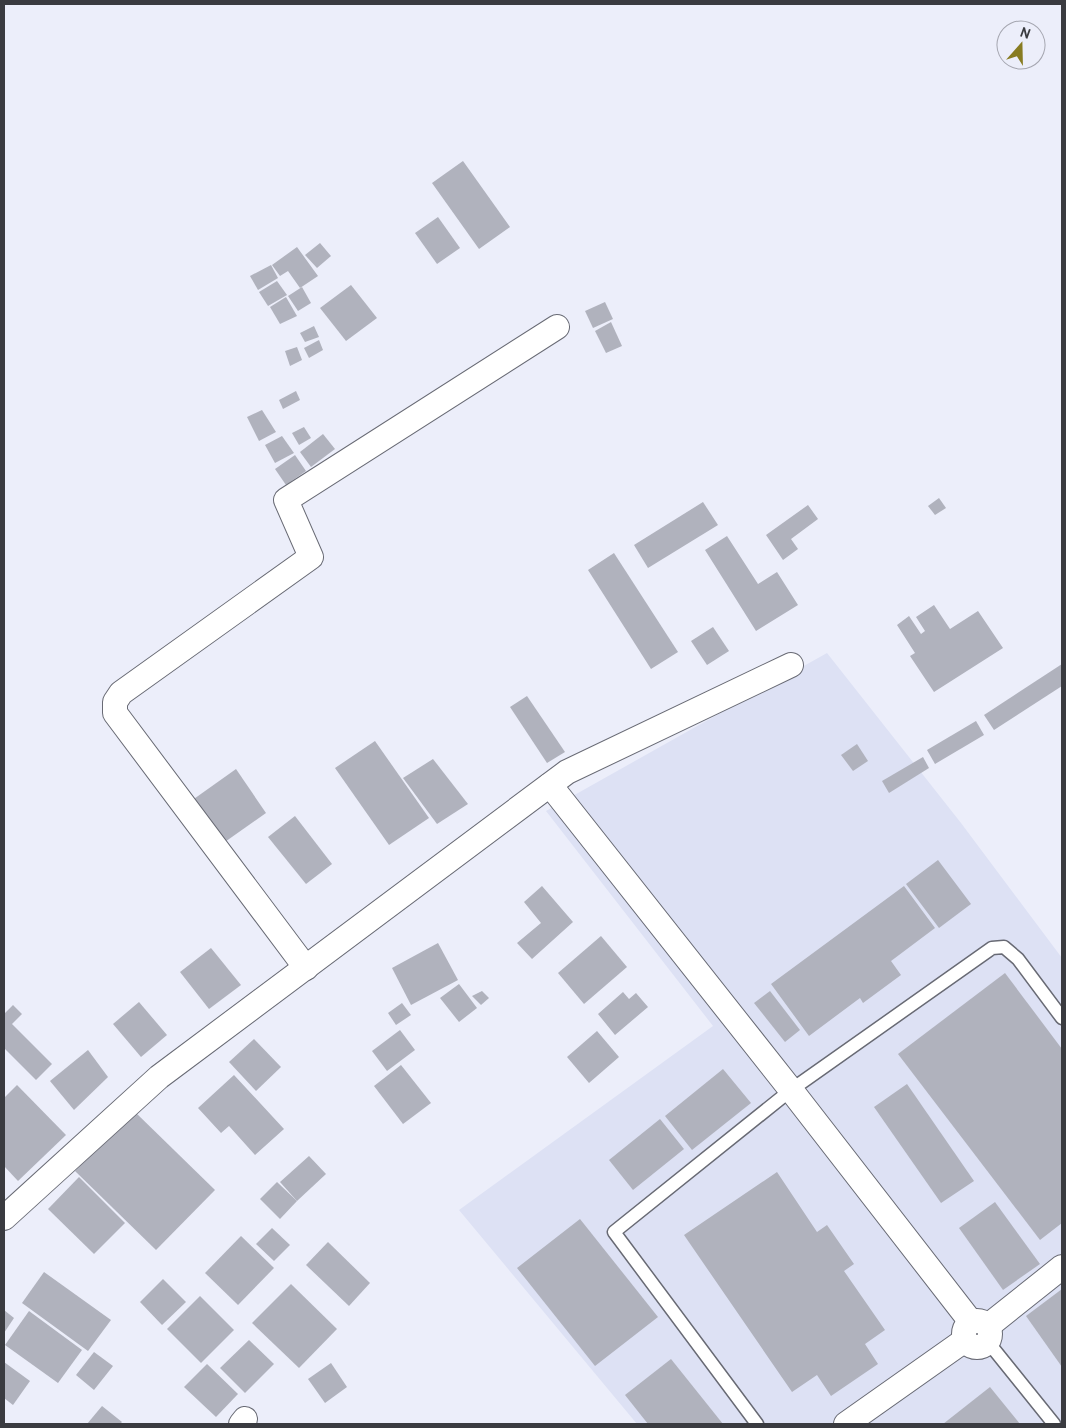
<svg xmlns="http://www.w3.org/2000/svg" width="1066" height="1428" font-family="Overpass,sans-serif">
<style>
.built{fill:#dde1f4}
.building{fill:#b0b2bd}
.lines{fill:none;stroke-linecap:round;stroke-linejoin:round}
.lane-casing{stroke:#686a74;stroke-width:15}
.street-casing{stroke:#686a74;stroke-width:26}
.lane{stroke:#fff;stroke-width:12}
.street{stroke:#fff;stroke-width:24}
</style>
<rect width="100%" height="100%" fill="#eceefa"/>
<!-- built -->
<polygon class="built" points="827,653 961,823 1062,958 1062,1424 637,1424 459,1210 713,1026 546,811"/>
<!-- building -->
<g class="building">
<polygon points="463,161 510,227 479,249 432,183"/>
<polygon points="438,217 460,248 437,264 415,233"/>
<polygon points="320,243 331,256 317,268 305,255"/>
<polygon points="297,247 318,276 300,288 288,271 280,276 272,265"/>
<polygon points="271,265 278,278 258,290 250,276"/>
<polygon points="277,281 287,295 268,306 259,292"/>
<polygon points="351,285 377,318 346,341 320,308"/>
<polygon points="302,287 311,303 298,311 288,296"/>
<polygon points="286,297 297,316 280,324 270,307"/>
<polygon points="605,302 613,319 593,328 585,311"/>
<polygon points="611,322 622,346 606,353 595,331"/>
<polygon points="314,326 319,337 305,342 300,333"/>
<polygon points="319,340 323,350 309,358 304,348"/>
<polygon points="297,347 302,360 290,366 285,351"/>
<polygon points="296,391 300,400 283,409 279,400"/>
<polygon points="262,410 276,432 259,441 247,417"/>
<polygon points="304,427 311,438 299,445 292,433"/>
<polygon points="323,434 335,449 311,467 300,452"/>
<polygon points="282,436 294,453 275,463 265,445"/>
<polygon points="295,455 306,471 286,485 275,469"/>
<polygon points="939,498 946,508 935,515 928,506"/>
<polygon points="703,502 718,525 648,568 634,545"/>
<polygon points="808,505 818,519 791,539 798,549 783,560 766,535"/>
<polygon points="727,536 758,584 777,572 798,605 756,631 705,550"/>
<polygon points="614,553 678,652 651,669 588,570"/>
<polygon points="934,605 950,629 978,611 1003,648 934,692 910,656 915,653 897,625 909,616 921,634 925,631 916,617"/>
<polygon points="713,627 729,651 707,665 691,641"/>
<polygon points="1062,664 1062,686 994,730 984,715"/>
<polygon points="527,696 565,752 547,763 510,707"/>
<polygon points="976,721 984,735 935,764 927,750"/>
<polygon points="375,741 429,818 389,845 335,768"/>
<polygon points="857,744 868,761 853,771 841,755"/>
<polygon points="923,757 929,768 889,793 882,781"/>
<polygon points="433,759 468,804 437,824 403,778"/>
<polygon points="236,769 266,813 222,844 191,801"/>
<polygon points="295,816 332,864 306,884 268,837"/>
<polygon points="938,860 971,904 939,928 906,884"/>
<polygon points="542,886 573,922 532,959 517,943 541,923 524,902"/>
<polygon points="904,886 935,928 891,961 901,975 863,1003 860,998 809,1036 771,984"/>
<polygon points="601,936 627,967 584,1004 558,973"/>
<polygon points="438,943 458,980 411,1005 392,968"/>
<polygon points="211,948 241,985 209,1009 180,972"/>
<polygon points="1005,973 1062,1049 1062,1223 1040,1240 898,1054"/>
<polygon points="459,984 477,1008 459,1022 440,998"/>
<polygon points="482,991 489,998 481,1005 472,996"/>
<polygon points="770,991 800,1030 785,1042 754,1003"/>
<polygon points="623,992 629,999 636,993 648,1007 615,1035 598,1014"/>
<polygon points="139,1002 167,1035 141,1057 113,1024"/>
<polygon points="402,1003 411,1015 396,1025 388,1013"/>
<polygon points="13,1005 22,1014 12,1024 52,1064 36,1080 4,1048 4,1014"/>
<polygon points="400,1030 415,1050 387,1071 372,1051"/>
<polygon points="597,1031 619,1057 589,1083 567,1057"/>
<polygon points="254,1039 281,1067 256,1091 229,1062"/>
<polygon points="88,1050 108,1077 74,1110 50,1081"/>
<polygon points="401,1065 431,1103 403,1124 374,1086"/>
<polygon points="723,1069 751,1103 692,1150 665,1116"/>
<polygon points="234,1075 284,1129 255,1155 229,1126 221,1133 198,1108"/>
<polygon points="907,1084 974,1181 941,1203 874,1107"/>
<polygon points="17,1085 66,1135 18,1181 4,1166 4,1098"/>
<polygon points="134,1111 215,1190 156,1250 75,1171"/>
<polygon points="660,1119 684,1149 633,1190 609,1160"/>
<polygon points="309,1156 326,1174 297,1201 280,1182"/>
<polygon points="777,1172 817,1232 827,1225 854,1264 844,1271 885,1330 865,1344 878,1364 831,1396 817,1375 792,1392 684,1235"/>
<polygon points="79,1177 125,1223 94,1254 48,1209"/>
<polygon points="277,1182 297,1201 280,1219 260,1199"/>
<polygon points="995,1202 1040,1264 1003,1290 959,1228"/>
<polygon points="580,1219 658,1317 595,1366 517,1268"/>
<polygon points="272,1228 290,1245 274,1261 256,1244"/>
<polygon points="241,1236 274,1268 238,1305 205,1273"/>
<polygon points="328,1242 370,1283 349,1306 306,1265"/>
<polygon points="44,1272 111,1320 88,1351 22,1303"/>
<polygon points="163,1279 186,1302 162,1325 140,1302"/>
<polygon points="291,1284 337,1329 299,1368 252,1323"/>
<polygon points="1062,1289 1062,1367 1026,1316"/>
<polygon points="200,1296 234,1330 201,1363 167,1329"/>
<polygon points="4,1310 14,1318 4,1333"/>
<polygon points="29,1311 82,1350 58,1383 5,1345"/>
<polygon points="249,1340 274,1364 245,1393 220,1368"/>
<polygon points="94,1352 113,1366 94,1390 76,1375"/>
<polygon points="671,1359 723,1424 648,1424 625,1395"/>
<polygon points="4,1362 30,1381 13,1405 4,1398"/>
<polygon points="331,1363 347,1387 325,1403 308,1379"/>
<polygon points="207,1364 238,1394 216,1417 184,1387"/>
<polygon points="990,1387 1020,1424 943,1424"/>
<polygon points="102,1406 122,1422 120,1424 87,1424"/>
</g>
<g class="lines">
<defs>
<g id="lane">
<polyline points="988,1342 1054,1424"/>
<polyline points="757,1424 614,1232 791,1090 992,948 1004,947 1018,959 1062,1018"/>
</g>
<g id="street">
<polyline points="550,785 791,1090 971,1322"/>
<polyline points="306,968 115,713 115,702 121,693 311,557 286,500 557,327"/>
<polyline points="4,1218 159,1077 567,772 791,665"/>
<circle cx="977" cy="1334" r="13"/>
<polyline points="988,1326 1062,1267"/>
<polyline points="241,1424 245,1419"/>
<polyline points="846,1424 965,1340"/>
</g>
</defs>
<!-- lane casing -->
<use href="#lane" class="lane-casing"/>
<!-- street casing -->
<use href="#street" class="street-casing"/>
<!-- lane -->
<use href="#lane" class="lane"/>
<!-- street -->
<use href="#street" class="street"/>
</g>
<!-- border -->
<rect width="1066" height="1428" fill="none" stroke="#3a3b40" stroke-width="10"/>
<!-- north arrow -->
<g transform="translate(1021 45) rotate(20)"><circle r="24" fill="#eceefa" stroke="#a5a6b0"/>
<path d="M0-4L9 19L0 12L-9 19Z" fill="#887c22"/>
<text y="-8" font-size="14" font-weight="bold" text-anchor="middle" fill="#3a3b40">N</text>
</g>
</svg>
